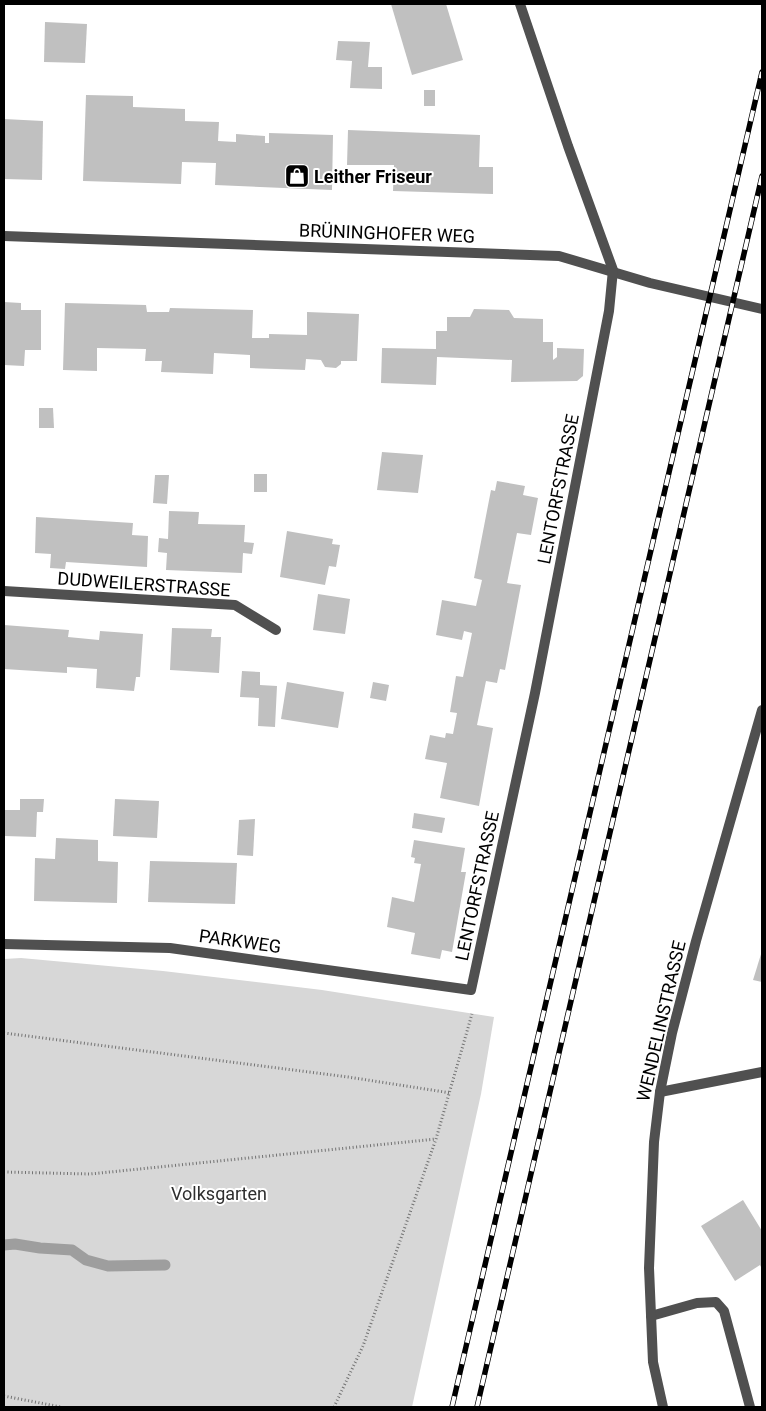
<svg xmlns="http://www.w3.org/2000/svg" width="766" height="1411" font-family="Roboto,sans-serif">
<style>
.green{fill:#d7d7d7}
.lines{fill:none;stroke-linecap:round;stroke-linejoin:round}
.stream{stroke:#9e9e9e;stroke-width:11}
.building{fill:#c0c0c0}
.path{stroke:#727272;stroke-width:3;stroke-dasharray:1 2.5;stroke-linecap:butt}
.service{stroke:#505050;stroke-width:10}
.minor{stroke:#505050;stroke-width:10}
.rail-casing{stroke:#000;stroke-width:5.5}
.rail{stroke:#fff;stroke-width:4;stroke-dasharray:11;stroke-linecap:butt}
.labels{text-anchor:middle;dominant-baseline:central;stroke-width:4;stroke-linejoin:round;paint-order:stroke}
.poi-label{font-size:18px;font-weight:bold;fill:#000;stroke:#fff;text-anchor:start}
.street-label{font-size:18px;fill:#000;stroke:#fff}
.park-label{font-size:18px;fill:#2e2e2e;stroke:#fff}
</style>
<rect width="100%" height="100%" fill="#fff"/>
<!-- green -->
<polygon class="green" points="21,958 163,971 322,990 494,1017 481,1094 412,1407 4,1407 4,959"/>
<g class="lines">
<!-- stream -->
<polyline class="stream" points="4,1245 15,1244 40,1248 72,1250 86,1260 108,1266 165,1265"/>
</g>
<!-- building -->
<g class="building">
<polygon points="391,4 446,4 463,60 412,75"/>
<polygon points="45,22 87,24 85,63 44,62"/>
<polygon points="338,41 370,42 368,67 382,67 382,89 350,88 352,61 336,60"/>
<rect x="424" y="90" width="11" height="16"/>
<polygon points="86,95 133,96 133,107 185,109 185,121 219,122 218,141 236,142 236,134 265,136 265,143 269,143 269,133 333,135 332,190 215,185 216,163 182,162 181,184 83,181"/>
<polygon points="4,119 43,121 42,180 4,179"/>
<polygon points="348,130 480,135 479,167 493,167 493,194 393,191 394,165 347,165"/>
<polygon points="4,302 21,303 21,310 41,310 41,350 25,350 24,366 4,365"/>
<polygon points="65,303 146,305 147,312 169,312 170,308 253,310 252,338 269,338 269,334 307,335 307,312 359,314 357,361 341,361 341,364 336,368 325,367 321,360 306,359 305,370 250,368 250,355 214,353 213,374 161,372 162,361 145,361 146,349 97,348 97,371 63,370"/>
<polygon points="474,309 509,310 514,318 543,319 543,342 553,342 553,360 557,357 557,348 584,349 583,376 577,381 511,382 512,360 437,357 436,385 381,383 382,348 436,349 436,331 447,331 447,317 470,317"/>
<polygon points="39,408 53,408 54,428 39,428"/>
<polygon points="382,452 423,455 418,493 377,490"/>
<rect x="254" y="474" width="13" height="18"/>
<polygon points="155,475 169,475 167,504 153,503"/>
<polygon points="497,481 525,486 523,495 538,498 531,535 517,533 507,583 521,585 505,670 500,669 497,683 486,681 477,725 493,728 479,806 440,798 447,763 425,759 430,735 445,738 446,733 453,734 457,713 450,712 456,676 463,677 472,633 464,631 462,640 436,635 442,600 476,606 482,580 474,578 491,490 495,491"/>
<polygon points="169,511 199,512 198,524 245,525 244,542 254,543 252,554 243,553 242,573 166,570 167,553 158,552 159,538 168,539"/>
<polygon points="36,517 133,523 132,535 148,536 147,567 66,562 65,569 50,568 51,554 35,553"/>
<polygon points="287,531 333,539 332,544 340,545 336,567 329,566 325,585 280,577"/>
<polygon points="318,594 350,599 345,634 313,630"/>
<polygon points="4,625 69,630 68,637 99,640 100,631 143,634 140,677 136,677 134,691 96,688 97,669 67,667 67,673 4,669"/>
<polygon points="172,628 212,629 211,637 221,637 219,673 170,670"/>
<polygon points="242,671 260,672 260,685 277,686 275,727 258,726 259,698 240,697"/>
<polygon points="287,682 344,692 338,728 281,719"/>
<polygon points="373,682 389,685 386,701 370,698"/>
<polygon points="20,799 44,799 43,812 37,812 36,837 4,836 4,810 20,810"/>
<polygon points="115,799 159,801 157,838 113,836"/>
<polygon points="414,813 445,818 442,833 412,828"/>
<polygon points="255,819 253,856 237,855 239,820"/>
<polygon points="56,838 98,840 98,861 118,862 117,903 34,901 35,858 55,859"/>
<polygon points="414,840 465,848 461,872 466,872 452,952 442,950 440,959 411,954 415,933 387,927 392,897 414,902 421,864 414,863 415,858 411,857"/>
<polygon points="150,861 237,863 235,904 148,902"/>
<polygon points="762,951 762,982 753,980"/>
<polygon points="743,1200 762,1231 762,1269 760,1265 735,1281 701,1226"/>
</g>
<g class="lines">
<!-- path -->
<g class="path">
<polyline points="4,1033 348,1077 451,1093"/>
<polyline points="4,1172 90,1174 436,1139"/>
<polyline points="4,1396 61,1407"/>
<polyline points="334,1407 363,1346 436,1139 472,1014"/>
</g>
<!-- service -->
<polyline class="service" points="651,1316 697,1303 716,1302 724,1311 750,1407"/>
<!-- minor -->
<g class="minor">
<polyline points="4,236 559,256 650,283 762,309"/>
<polyline points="4,591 235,605 276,630"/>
<polyline points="4,944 170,948 471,990 535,693 609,311 613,270 568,146 520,4"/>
<polyline points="660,1092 762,1072"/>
<polyline points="663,1407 653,1362 649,1268 654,1142 660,1092 672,1033 696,941 762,710"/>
</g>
<defs>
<g id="rail">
<polyline points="452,1407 762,72"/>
<polyline points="477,1407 762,176"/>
</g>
</defs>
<!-- rail casing -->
<use href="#rail" class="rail-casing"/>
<!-- rail -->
<use href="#rail" class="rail"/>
</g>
<!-- icons -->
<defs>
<symbol id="shop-square" viewBox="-11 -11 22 22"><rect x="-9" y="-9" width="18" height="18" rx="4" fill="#000" stroke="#fff"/><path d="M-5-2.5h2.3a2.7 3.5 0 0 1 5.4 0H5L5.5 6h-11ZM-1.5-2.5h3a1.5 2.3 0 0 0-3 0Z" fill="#fff"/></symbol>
</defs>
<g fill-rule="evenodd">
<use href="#shop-square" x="283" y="162" width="28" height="28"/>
</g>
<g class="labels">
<!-- poi labels -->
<g class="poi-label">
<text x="314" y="176">Leither Friseur</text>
</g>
<!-- street labels -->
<g class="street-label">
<text transform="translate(387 233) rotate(2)">BRÜNINGHOFER WEG</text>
<text transform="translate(558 489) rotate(-79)">LENTORFSTRASSE</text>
<text transform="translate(144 584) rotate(4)">DUDWEILERSTRASSE</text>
<text transform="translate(477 886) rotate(-78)">LENTORFSTRASSE</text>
<text transform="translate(240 941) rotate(8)">PARKWEG</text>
<text transform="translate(661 1021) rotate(-77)">WENDELINSTRASSE</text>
</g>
<!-- park labels -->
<g class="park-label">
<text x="219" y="1193">Volksgarten</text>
</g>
</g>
<!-- border -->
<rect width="766" height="1411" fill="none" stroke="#000000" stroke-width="10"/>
</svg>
